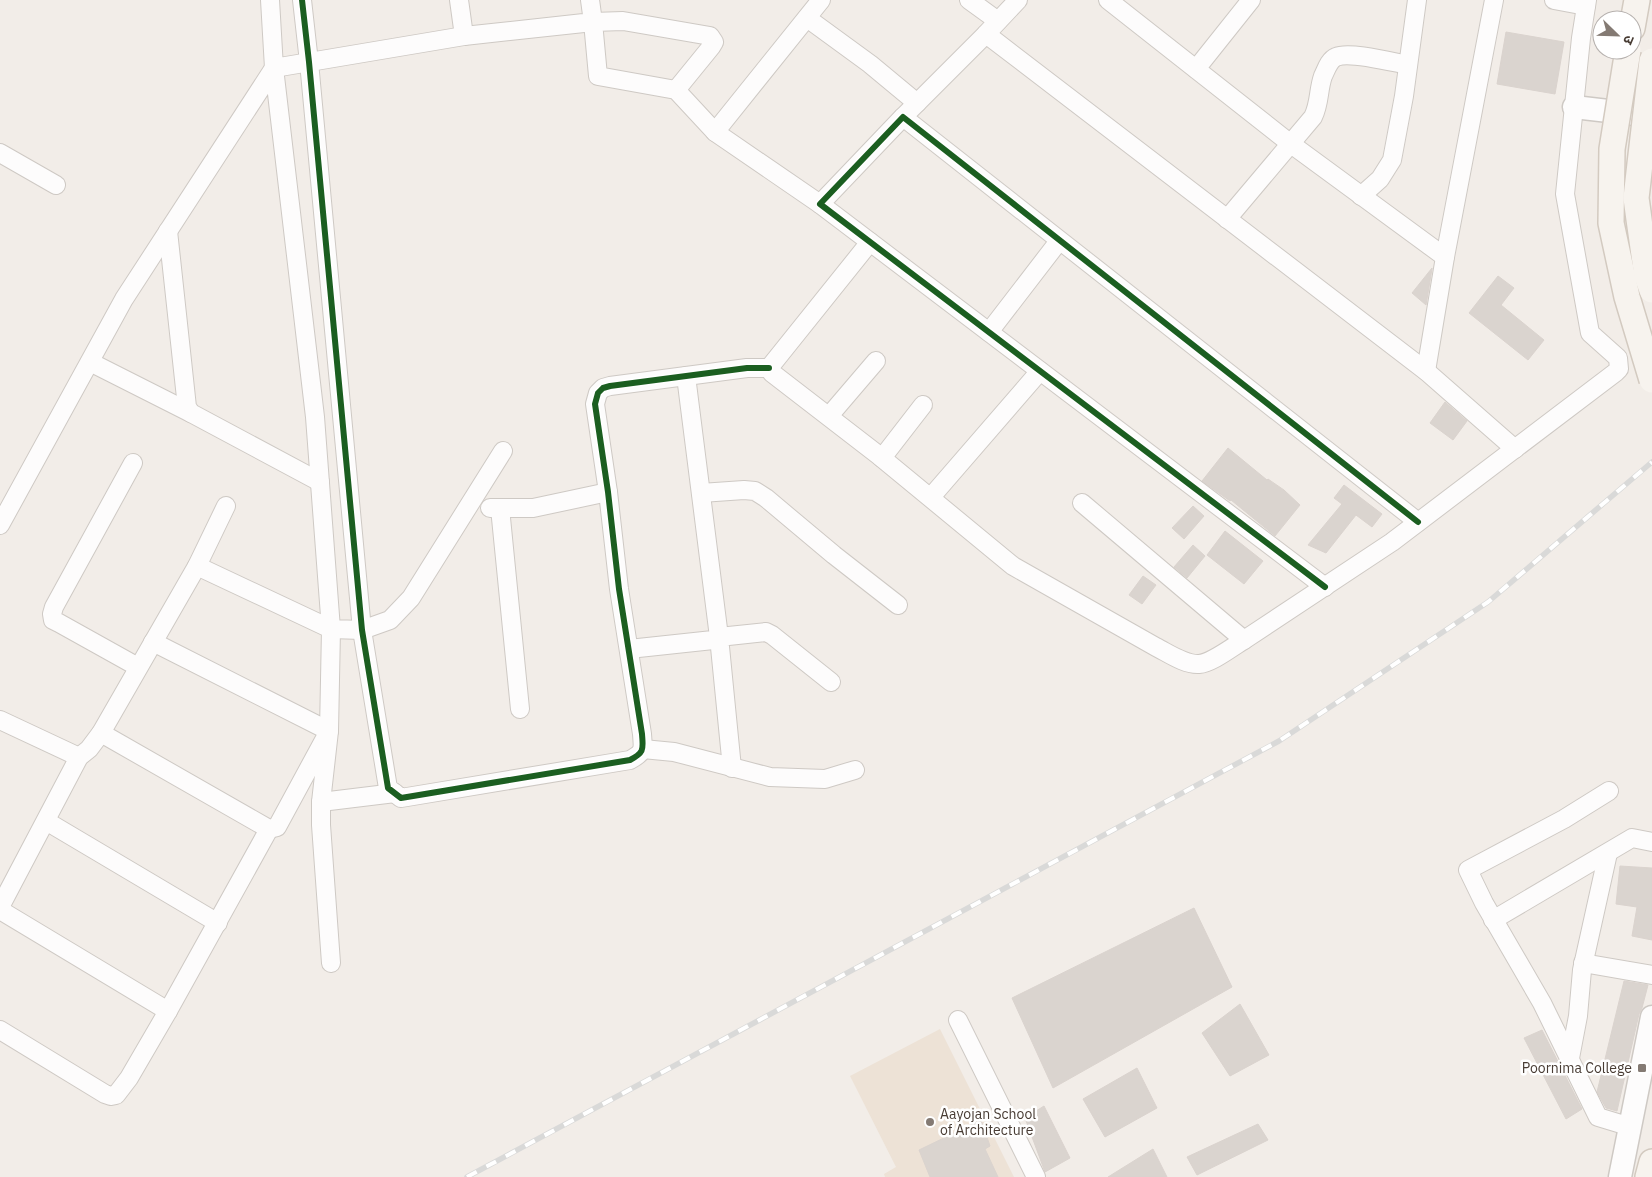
<svg xmlns="http://www.w3.org/2000/svg" width="1652" height="1177" font-family="'IBM Plex Sans','Noto Sans Devanagari',sans-serif">
<style>
.education{fill:#ede2d6}
.building{fill:#dad4cf;stroke:#dad3ce}
.lines{fill:none;stroke-linecap:round;stroke-linejoin:round}
.minor-casing{stroke:#cec9c4;stroke-width:20}
.tertiary-casing{stroke:#cec9c4;stroke-width:25}
.secondary-casing{stroke:#d3cac0;stroke-width:28}
.minor{stroke:#fdfcfc;stroke-width:18}
.tertiary{stroke:#fdfcfc;stroke-width:22}
.secondary{stroke:#f7f3ee;stroke-width:25}
.rail-casing{stroke:#d9d9d8;stroke-width:5.5}
.rail{stroke:#fff;stroke-width:4;stroke-dasharray:11;stroke-linecap:butt}
.secondary-bridge-casing{stroke:#d3cac0;stroke-width:28;stroke-linecap:butt}
.secondary-bridge{stroke:#f7f3ee;stroke-width:25}
.cycleway-casing{stroke:#fff;stroke-width:9}
.cycleway{stroke:#1b5e20;stroke-width:6}
.poi-dot{fill:#847a73;stroke:#fff;stroke-width:2}
.labels{text-anchor:middle;dominant-baseline:central;stroke-width:5;stroke-linejoin:round;paint-order:stroke}
.poi-label{font-size:14px;fill:#483c34;stroke:#fff;text-anchor:end}
</style>
<rect width="100%" height="100%" fill="#f2ede8"/>
<!-- education -->
<polygon class="education" points="940,1029 1014,1177 885,1177 884,1174 896,1167 850,1076"/>
<!-- building -->
<g class="building">
<polygon points="1506,32 1564,42 1555,94 1497,84"/>
<polygon points="1432,268 1432,269 1426,305 1412,293"/>
<polygon points="1498,276 1514,288 1501,305 1544,340 1528,360 1469,313"/>
<polygon points="1445,402 1467,421 1453,440 1430,423"/>
<polygon points="1228,448 1267,480 1268,479 1284,490 1300,505 1275,536 1231,500 1230,501 1202,481"/>
<polygon points="1344,485 1382,514 1372,527 1356,515 1326,553 1308,545 1342,504 1334,498"/>
<polygon points="1193,506 1204,516 1184,539 1172,528"/>
<polygon points="1225,531 1263,561 1244,584 1207,555"/>
<polygon points="1193,545 1205,556 1187,578 1174,567"/>
<polygon points="1143,576 1156,585 1142,604 1129,595"/>
<polygon points="1620,866 1652,868 1652,940 1632,936 1637,907 1616,904"/>
<polygon points="1194,908 1232,987 1053,1088 1012,998"/>
<polygon points="1624,981 1648,985 1642,1008 1639,1014 1617,1111 1606,1108 1597,1092"/>
<polygon points="1240,1004 1269,1055 1230,1076 1202,1033"/>
<polygon points="1542,1030 1582,1109 1566,1119 1524,1038"/>
<polygon points="1137,1068 1157,1108 1105,1137 1083,1099"/>
<polygon points="1044,1106 1070,1158 1045,1172 1025,1118"/>
<polygon points="981,1120 990,1146 985,1149 998,1177 930,1177 919,1150"/>
<polygon points="1258,1124 1268,1140 1197,1175 1187,1157"/>
<polygon points="1153,1149 1167,1177 1108,1177"/>
</g>
<g class="lines">
<defs>
<g id="minor">
<polyline points="270,0 274,68 464,36 593,22 590,0"/>
<path d="M 302,0 L 309,62 L 362,630 L 388,788 L 401,798 L 630,760 C 645,752 643,749 642,734 L 619,589 L 608,492 L 595,404 L 598,393 L 603,388 L 610,386 L 747,368 L 769,368"/>
<polyline points="459,0 464,36"/>
<polyline points="969,0 998,21"/>
<polyline points="1108,0 1291,144 1445,257 1426,371"/>
<polyline points="1554,0 1586,6"/>
<polyline points="807,18 870,64 917,103"/>
<polyline points="986,34 1018,0"/>
<polyline points="1196,69 1251,0"/>
<polyline points="676,90 711,47 714,42 710,36 623,21 593,22 598,76 676,90 715,132 820,204"/>
<polyline points="903,117 986,34 1426,371 1515,449"/>
<polyline points="715,132 821,0"/>
<polyline points="0,153 56,185"/>
<polyline points="1361,196 1380,179 1392,160 1404,96 1417,0"/>
<path d="M 1227,219 L 1313,117 C 1320,103 1318,90 1323,76 C 1326,70 1329,60 1336,57 C 1349,51 1392,62 1408,65"/>
<polyline points="168,231 187,407 191,413 320,482"/>
<path d="M 870,242 L 769,368 L 772,373 L 877,454 L 1013,566 L 1156,647 C 1168,653 1185,665 1199,664 C 1212,663 1232,647 1244,640"/>
<polyline points="1445,257 1494,0"/>
<polyline points="989,332 1059,241"/>
<polyline points="90,362 191,413"/>
<polyline points="829,416 876,361"/>
<polyline points="882,458 923,405"/>
<polyline points="133,463 54,607 52,614 53,620 59,623 138,667"/>
<polyline points="701,493 744,490 755,491 766,498 834,555 898,605"/>
<polyline points="931,497 1040,371"/>
<polyline points="1082,503 1244,640 1392,542 1616,372 1619,369 1618,358 1590,333 1565,194 1581,38 1587,0"/>
<polyline points="490,508 533,508 608,492"/>
<polyline points="500,508 520,709"/>
<polyline points="0,525 124,299 274,68 315,417 331,629 362,630 390,620 411,598 503,451"/>
<polyline points="1325,587 820,204 903,117 1418,522"/>
<polyline points="153,642 329,731 321,802 321,825 331,963"/>
<polyline points="629,649 713,640 719,637 686,376"/>
<polyline points="0,720 79,757"/>
<polyline points="101,733 269,829 277,827 329,731 331,629 197,566"/>
<polyline points="643,749 674,752 770,777 825,779 855,770"/>
<polyline points="732,768 719,637 766,632 772,635 831,682"/>
<polyline points="1609,791 1564,819 1468,870 1484,903 1542,1003 1598,1117 1631,1127"/>
<polyline points="321,802 395,793"/>
<polyline points="46,821 218,923"/>
<polyline points="0,907 79,757 89,749 101,733 197,566 226,506"/>
<polyline points="0,910 168,1011"/>
<polyline points="1493,920 1632,838 1652,842"/>
<polyline points="1583,963 1652,975"/>
<polyline points="958,1020 1036,1177"/>
<polyline points="0,1030 105,1094 111,1096 116,1095 129,1078 168,1011 269,829"/>
<polyline points="1570,1058 1578,1016 1582,970 1608,853"/>
</g>
<g id="tertiary">
<polyline points="1574,107 1652,116"/>
<polyline points="1620,1177 1652,1017"/>
</g>
<g id="secondary">
<polyline points="1632,28 1637,0"/>
<polyline points="1648,1177 1652,1162"/>
</g>
</defs>
<!-- minor casing -->
<use href="#minor" class="minor-casing"/>
<!-- tertiary casing -->
<use href="#tertiary" class="tertiary-casing"/>
<!-- secondary casing -->
<use href="#secondary" class="secondary-casing"/>
<!-- minor -->
<use href="#minor" class="minor"/>
<!-- tertiary -->
<use href="#tertiary" class="tertiary"/>
<!-- secondary -->
<use href="#secondary" class="secondary"/>
<defs>
<polyline id="rail" points="467,1177 1279,741 1488,602 1652,462"/>
</defs>
<!-- rail casing -->
<use href="#rail" class="rail-casing"/>
<!-- rail -->
<use href="#rail" class="rail"/>
<defs>
<g id="secondary-bridge">
<polyline points="1628,50 1612,149 1611,223 1627,297 1652,380"/>
<polyline points="1652,61 1636,198 1647,276 1652,290"/>
</g>
</defs>
<!-- secondary-bridge casing -->
<use href="#secondary-bridge" class="secondary-bridge-casing"/>
<!-- secondary-bridge -->
<use href="#secondary-bridge" class="secondary-bridge"/>
<defs>
<g id="cycleway">
<path d="M 302,0 L 309,62 L 362,630 L 388,788 L 401,798 L 630,760 C 645,752 643,749 642,734 L 619,589 L 608,492 L 595,404 L 598,393 L 603,388 L 610,386 L 747,368 L 769,368"/>
<polyline points="1325,587 820,204 903,117 1418,522"/>
</g>
</defs>
<!-- cycleway casing -->
<use href="#cycleway" class="cycleway-casing"/>
<!-- cycleway -->
<use href="#cycleway" class="cycleway"/>
</g>
<!-- markers -->
<g class="poi-dot">
<rect x="1637" y="1063" width="10" height="10" rx="2.5"/>
<circle cx="930" cy="1122" r="5"/>
</g>
<g class="labels">
<!-- poi labels -->
<g class="poi-label">
<text x="1632" y="1068">Poornima College</text>
<text x="940" y="1114" text-anchor="start">Aayojan School<tspan x="940" dy="16">of Architecture</tspan></text>
</g>
</g>
<!-- north arrow -->
<g transform="translate(1617 35) rotate(113)"><circle r="24" fill="#ffffff" stroke="#b6b1ae"/>
<path d="M0-4L9 19L0 12L-9 19Z" fill="#847a73"/>
<text y="-8" font-size="14" font-weight="bold" text-anchor="middle" fill="#483c34">उ</text>
</g>
</svg>
